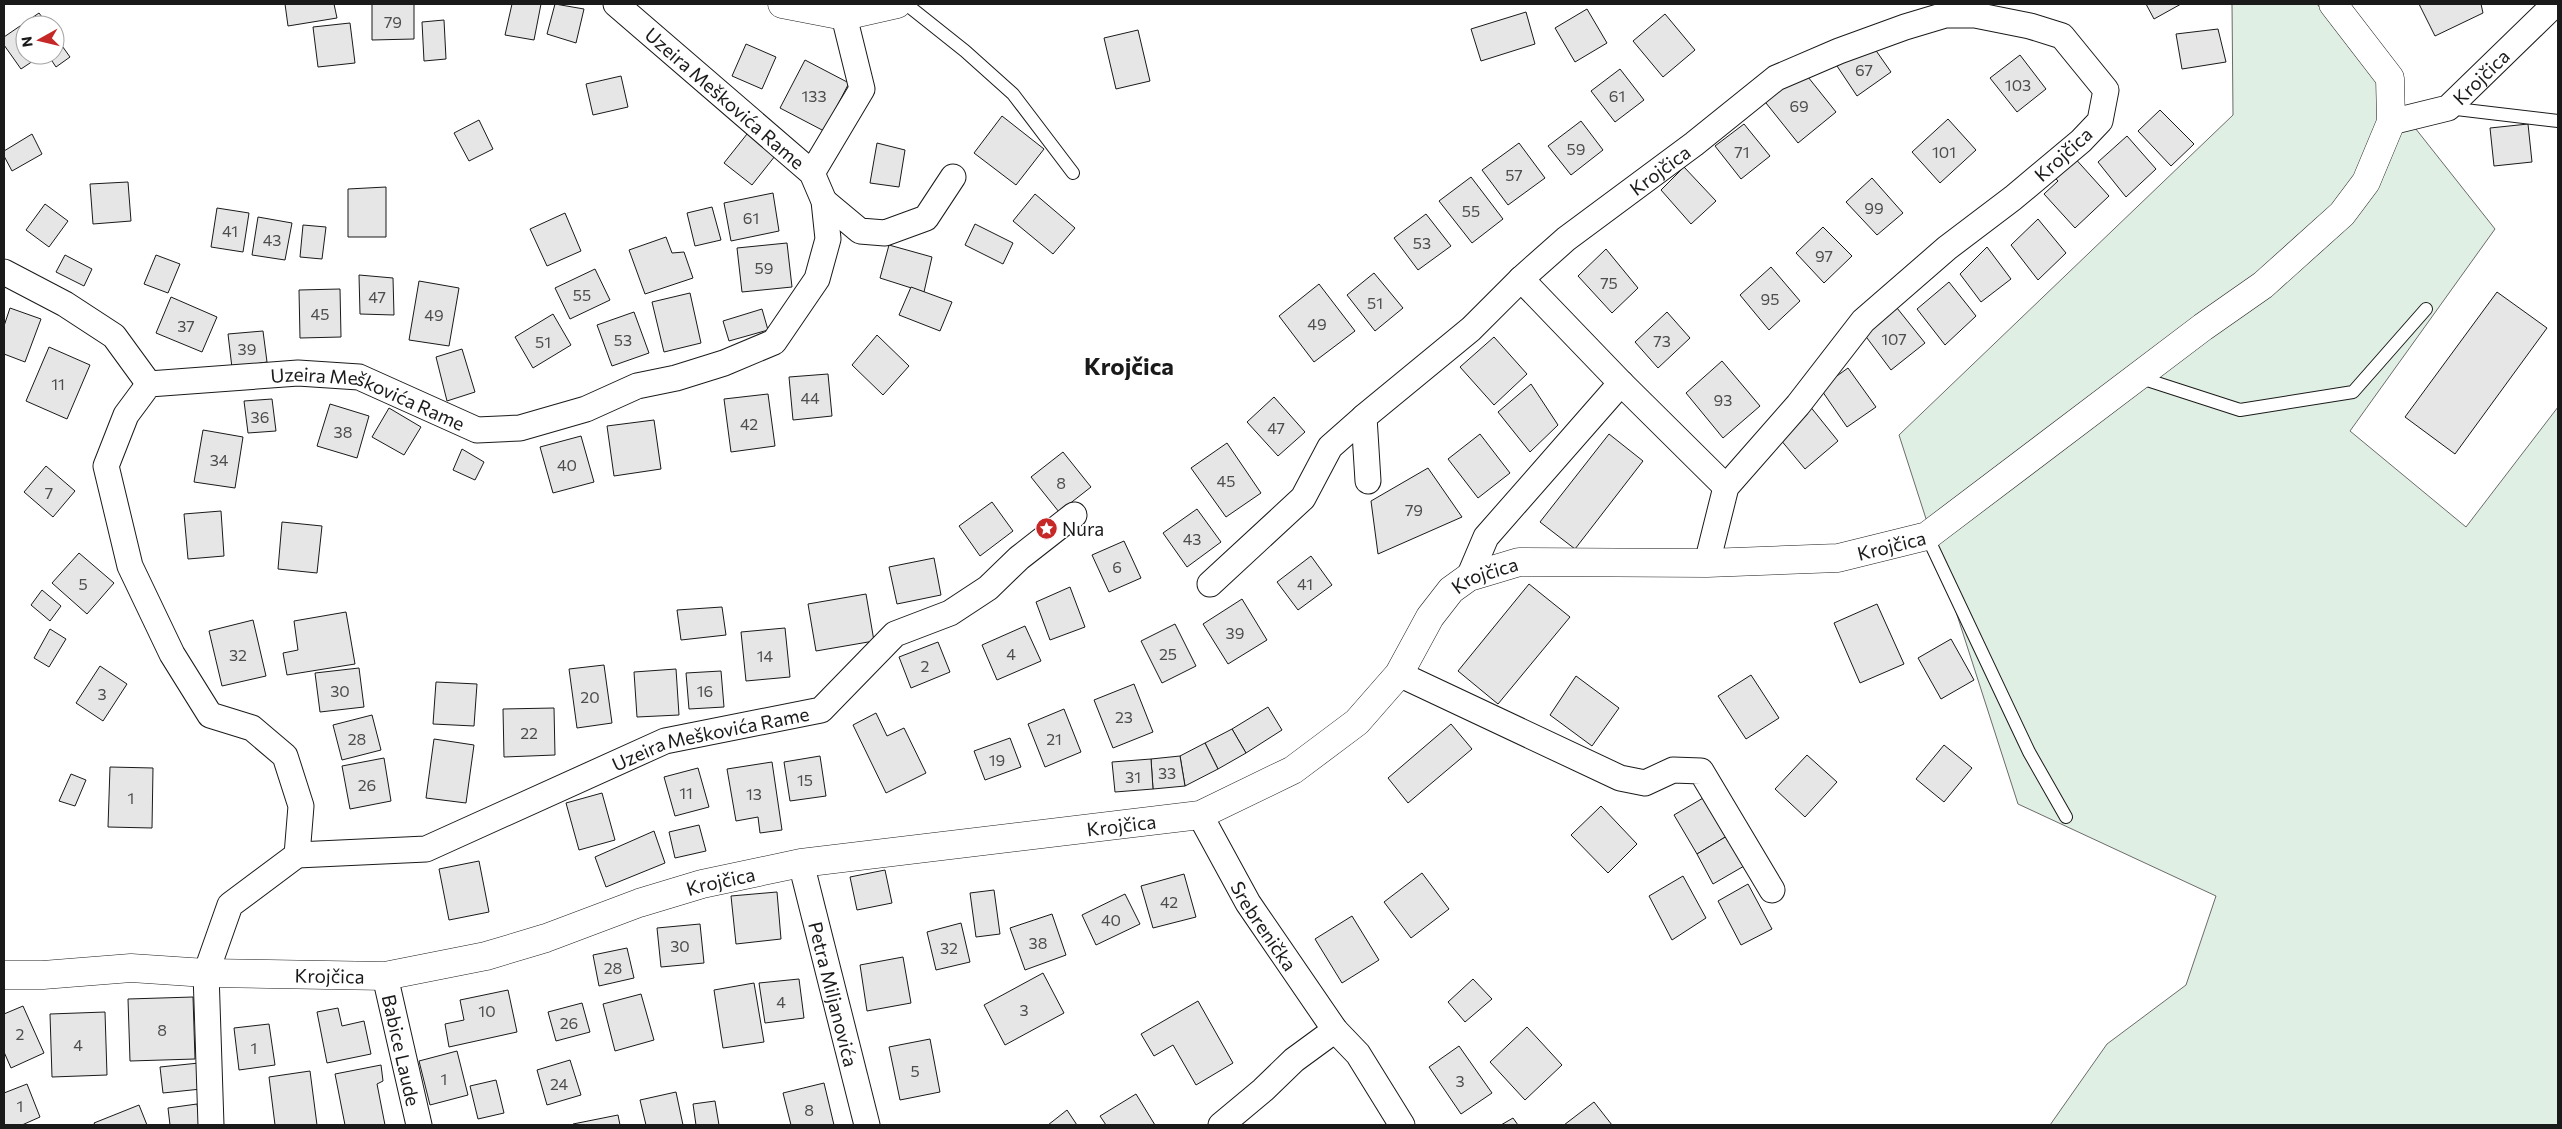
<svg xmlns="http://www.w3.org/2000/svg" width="2562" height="1129" font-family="Commissioner,sans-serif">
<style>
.green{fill:#e0efe3;stroke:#6a6a6a}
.building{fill:#e6e6e6;stroke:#1a1a1a}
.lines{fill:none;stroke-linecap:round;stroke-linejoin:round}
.service-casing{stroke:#1a1a1a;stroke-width:14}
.minor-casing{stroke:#1a1a1a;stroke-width:27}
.secondary-casing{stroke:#1a1a1a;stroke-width:29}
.service{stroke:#fff;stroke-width:12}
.minor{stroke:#fff;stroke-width:25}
.secondary{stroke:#fff;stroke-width:28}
.labels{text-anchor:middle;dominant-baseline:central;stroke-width:4;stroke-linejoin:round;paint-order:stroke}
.number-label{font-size:16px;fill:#4d4d4d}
.street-label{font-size:19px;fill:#1a1a1a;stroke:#fff}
.poi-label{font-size:19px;fill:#1a1a1a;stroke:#fff;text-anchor:start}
.district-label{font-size:24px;font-weight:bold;fill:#1a1a1a;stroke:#fff}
</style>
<rect width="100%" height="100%" fill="#fff"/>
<!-- green -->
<polygon class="green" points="2232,4 2317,4 2495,229 2350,431 2466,527 2558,407 2558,1125 2050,1125 2107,1044 2186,985 2216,896 2018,804 1899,435 2233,115"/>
<!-- building -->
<g class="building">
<polygon points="285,4 334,4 337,18 288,26"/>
<polygon points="372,4 414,4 414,39 372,40"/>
<polygon points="512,4 541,4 534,40 505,35"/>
<polygon points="555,4 584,9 576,43 547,34"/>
<polygon points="2146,4 2181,4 2154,19"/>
<polygon points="2419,4 2481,4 2483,13 2435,36"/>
<polygon points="1587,9 1607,43 1575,62 1555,28"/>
<polygon points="1526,12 1535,44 1481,61 1471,29"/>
<polygon points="39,13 48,25 25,25 25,55 42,55 21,69 4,45 4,37"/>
<polygon points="1665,14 1695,50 1663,77 1633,41"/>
<polygon points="444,20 446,59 424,61 422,22"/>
<polygon points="350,23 355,63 318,67 313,27"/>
<polygon points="2218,29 2226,62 2182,69 2176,34"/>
<polygon points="1138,30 1150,81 1116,89 1104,38"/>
<polygon points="55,36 70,57 56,67 48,55 55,55"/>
<polygon points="1870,42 1891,72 1857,96 1837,66"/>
<polygon points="746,44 776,57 762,89 732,76"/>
<polygon points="2020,55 2046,89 2017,112 1990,78"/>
<polygon points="805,60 849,83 824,131 780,108"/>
<polygon points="1800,67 1836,112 1798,143 1762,98"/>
<polygon points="1620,69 1644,100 1615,122 1591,91"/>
<polygon points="621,76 628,107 593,115 586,84"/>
<polygon points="2160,110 2194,144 2171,166 2138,131"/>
<polygon points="1002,116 1044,149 1016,185 974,153"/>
<polygon points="1948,119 1976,150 1940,183 1912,152"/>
<polygon points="479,120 493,149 469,161 454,133"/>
<polygon points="1581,121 1603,150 1571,175 1548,146"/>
<polygon points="1744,124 1770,156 1741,179 1715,146"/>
<polygon points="2528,124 2532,162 2494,166 2490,128"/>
<polygon points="751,129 779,151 752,185 724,163"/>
<polygon points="32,134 42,154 12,171 4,156 4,151"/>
<polygon points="2127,136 2156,169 2126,197 2098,162"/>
<polygon points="877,143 905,150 899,187 870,183"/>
<polygon points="1519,143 1545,178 1508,205 1482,170"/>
<polygon points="2063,145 2109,196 2075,228 2044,194 2058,181 2042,164"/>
<polygon points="1684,167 1716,201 1691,224 1661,190"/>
<polygon points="1471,177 1503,219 1472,243 1439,201"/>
<polygon points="1872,178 1903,213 1877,235 1846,202"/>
<polygon points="128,182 131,221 93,224 90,184"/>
<polygon points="386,187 386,237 348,237 348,189"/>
<polygon points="773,193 779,231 731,241 724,203"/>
<polygon points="1035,194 1075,228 1053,254 1013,221"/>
<polygon points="45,204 68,221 49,247 26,230"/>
<polygon points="712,207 721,240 695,246 687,213"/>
<polygon points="217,208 249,213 243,252 211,247"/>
<polygon points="565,213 581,251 547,266 530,229"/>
<polygon points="1426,214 1451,246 1418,270 1394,238"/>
<polygon points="258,217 292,223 285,260 252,255"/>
<polygon points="2038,219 2066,253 2038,280 2011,245"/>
<polygon points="975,224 1013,243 1003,264 965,245"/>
<polygon points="303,225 326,227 322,259 300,257"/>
<polygon points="1823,227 1852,256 1824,283 1796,253"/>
<polygon points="666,237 672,253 684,252 693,278 645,294 629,250"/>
<polygon points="787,243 792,287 742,292 737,248"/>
<polygon points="889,245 932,257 924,292 880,278"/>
<polygon points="1987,247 2011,279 1981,302 1960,274"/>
<polygon points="1606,249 1638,288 1612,313 1578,276"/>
<polygon points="65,255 92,269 84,286 56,272"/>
<polygon points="156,255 180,264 168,293 144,284"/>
<polygon points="1771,267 1800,301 1769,330 1740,295"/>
<polygon points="595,269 610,300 570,319 555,288"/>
<polygon points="1374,273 1403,308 1375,331 1347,295"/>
<polygon points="359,275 393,278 394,315 360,314"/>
<polygon points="419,281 459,288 449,346 409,340"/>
<polygon points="1949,282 1976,316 1945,345 1917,309"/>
<polygon points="1319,284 1355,331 1314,362 1279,316"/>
<polygon points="911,287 952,302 940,331 899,315"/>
<polygon points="340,289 341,337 300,338 299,290"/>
<polygon points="2497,292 2547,328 2455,454 2405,417"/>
<polygon points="690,293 701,343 664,352 652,302"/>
<polygon points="171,297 217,317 202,352 156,333"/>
<polygon points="10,308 41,319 25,362 4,354 4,326"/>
<polygon points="1897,308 1925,343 1891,370 1864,334"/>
<polygon points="762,309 768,330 729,341 723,321"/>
<polygon points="634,312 649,353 612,366 597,325"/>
<polygon points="1667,312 1690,338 1658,368 1635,342"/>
<polygon points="553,314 571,345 533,368 515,337"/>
<polygon points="263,331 267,362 232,368 228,334"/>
<polygon points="877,335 909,366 883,395 852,365"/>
<polygon points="1494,337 1527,374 1494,405 1460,367"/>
<polygon points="49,347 90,365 67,419 26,401"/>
<polygon points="462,349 475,392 447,401 436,357"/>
<polygon points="1722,361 1760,406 1723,438 1686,393"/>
<polygon points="1848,368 1876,407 1847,427 1820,388"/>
<polygon points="828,374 832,416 793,420 789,377"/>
<polygon points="1531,384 1558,425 1530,452 1498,412"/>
<polygon points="768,394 775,446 731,452 724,399"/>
<polygon points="1274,397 1305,432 1278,456 1247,422"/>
<polygon points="272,399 276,431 248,433 244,401"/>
<polygon points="330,404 369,416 357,458 317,446"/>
<polygon points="1809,405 1838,441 1805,469 1775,433"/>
<polygon points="389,408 421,427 404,455 372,437"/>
<polygon points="654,420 661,469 614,476 607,426"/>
<polygon points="203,430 243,437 235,488 194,482"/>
<polygon points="1480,434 1510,473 1478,498 1448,459"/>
<polygon points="1609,434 1643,461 1575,549 1540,522"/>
<polygon points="581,436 594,482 553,493 540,447"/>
<polygon points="1227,443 1261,493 1226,517 1191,468"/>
<polygon points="462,449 484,462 475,480 453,470"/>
<polygon points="1063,452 1091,487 1059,512 1031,477"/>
<polygon points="46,466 75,491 53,517 24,492"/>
<polygon points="1428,468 1462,517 1378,554 1371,501"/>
<polygon points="992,502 1013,531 980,556 959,526"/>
<polygon points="1197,509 1221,542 1187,567 1163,533"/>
<polygon points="221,511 224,556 188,559 184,514"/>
<polygon points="282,522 322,526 317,573 278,569"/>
<polygon points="1124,541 1141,578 1109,592 1092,555"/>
<polygon points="79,553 114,583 87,614 52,583"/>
<polygon points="1311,556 1332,585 1298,610 1277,582"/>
<polygon points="934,558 941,595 897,604 889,567"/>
<polygon points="1529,584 1570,617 1498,704 1458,671"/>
<polygon points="1070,587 1085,627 1050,640 1036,602"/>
<polygon points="42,590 61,606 50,621 31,605"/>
<polygon points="866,594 874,641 816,651 808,604"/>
<polygon points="1242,599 1267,640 1228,664 1203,624"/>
<polygon points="1877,604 1904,664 1860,683 1834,623"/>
<polygon points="722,607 726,635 681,640 677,610"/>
<polygon points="346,612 355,664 287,675 283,653 298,650 294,621"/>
<polygon points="253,620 266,676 222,686 209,631"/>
<polygon points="1175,624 1196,666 1162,683 1141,641"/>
<polygon points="1025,626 1041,661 997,680 982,645"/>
<polygon points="785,628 790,677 746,681 741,632"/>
<polygon points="50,629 66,639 49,667 34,658"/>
<polygon points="1951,639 1974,680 1941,699 1918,658"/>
<polygon points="938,642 950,672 911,688 899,657"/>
<polygon points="604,665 612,723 577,728 569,669"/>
<polygon points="100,666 127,684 103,721 76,703"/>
<polygon points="359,668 364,707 320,712 315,673"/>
<polygon points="676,669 679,715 637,717 634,672"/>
<polygon points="721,671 724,707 689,709 686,673"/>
<polygon points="1751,675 1779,718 1746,739 1718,696"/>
<polygon points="1576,676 1619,708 1592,746 1550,715"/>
<polygon points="436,682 477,684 474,726 433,724"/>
<polygon points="1134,684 1153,732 1113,748 1094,700"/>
<polygon points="1268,707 1282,730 1246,753 1232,729"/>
<polygon points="554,708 555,755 504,757 503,709"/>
<polygon points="1064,709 1081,752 1045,767 1028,724"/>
<polygon points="876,713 887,736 904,728 926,773 886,793 853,725"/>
<polygon points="372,715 381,750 342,760 333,725"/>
<polygon points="1451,724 1472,749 1408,803 1388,778"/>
<polygon points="1232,729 1246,753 1218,769 1205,743"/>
<polygon points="1010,738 1021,767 985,780 974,751"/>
<polygon points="434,739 474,745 466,803 426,798"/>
<polygon points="1205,743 1218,769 1185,786 1180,756"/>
<polygon points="1944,745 1972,768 1944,802 1916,779"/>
<polygon points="1807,755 1837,782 1805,817 1775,789"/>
<polygon points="820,756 826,796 790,801 784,762"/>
<polygon points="1180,756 1185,786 1153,789 1151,759"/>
<polygon points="384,758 391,801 350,809 342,766"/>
<polygon points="1151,759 1153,789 1115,792 1112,762"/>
<polygon points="772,762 782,830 760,833 758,817 736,821 727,769"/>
<polygon points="110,767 153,768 152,828 108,827"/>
<polygon points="698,768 709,807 675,816 664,777"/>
<polygon points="71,774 86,780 75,806 59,801"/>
<polygon points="602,793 615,840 579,850 566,803"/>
<polygon points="1710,794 1732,833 1697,854 1674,815"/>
<polygon points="1601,806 1637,844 1608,873 1571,835"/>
<polygon points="699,825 706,851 675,858 669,832"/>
<polygon points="654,831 665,863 606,887 595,857"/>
<polygon points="1732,833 1751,862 1713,884 1697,854"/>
<polygon points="479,861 489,912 449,920 439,869"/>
<polygon points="885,870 892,903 857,910 850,877"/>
<polygon points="1422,873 1449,909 1411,938 1384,902"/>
<polygon points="1184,874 1196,917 1153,928 1141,886"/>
<polygon points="1683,876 1706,918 1672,940 1649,896"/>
<polygon points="1748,884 1772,929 1741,945 1718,901"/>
<polygon points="994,890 1000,934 976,937 970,893"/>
<polygon points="777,892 781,939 736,944 731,896"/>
<polygon points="1125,894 1140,924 1096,945 1082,915"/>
<polygon points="1052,914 1066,955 1025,970 1010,928"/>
<polygon points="1352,916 1379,960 1342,983 1315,939"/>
<polygon points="961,923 970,962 936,970 927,932"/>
<polygon points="700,924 704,963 661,967 657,928"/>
<polygon points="627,948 634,978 599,986 593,955"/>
<polygon points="903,957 911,1003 867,1011 860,965"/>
<polygon points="1043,973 1064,1013 1005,1045 984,1005"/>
<polygon points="799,979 804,1018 765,1023 759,983"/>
<polygon points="1473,979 1492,999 1465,1022 1448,1002"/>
<polygon points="754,983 764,1042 723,1048 714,990"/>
<polygon points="508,990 517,1032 449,1047 445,1024 464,1020 460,1000"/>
<polygon points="641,994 654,1040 615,1051 603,1004"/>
<polygon points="193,997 195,1059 130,1061 128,999"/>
<polygon points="1198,1001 1233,1063 1196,1085 1173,1045 1154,1056 1141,1034"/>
<polygon points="582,1003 590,1032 556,1041 548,1012"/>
<polygon points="23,1006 44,1053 11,1068 4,1052 4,1014"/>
<polygon points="338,1008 342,1026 364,1021 371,1054 327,1063 317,1012"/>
<polygon points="105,1012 107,1075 52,1077 50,1014"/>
<polygon points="269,1024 275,1065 239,1070 234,1028"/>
<polygon points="1527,1027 1562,1065 1525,1100 1490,1062"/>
<polygon points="930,1039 940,1092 900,1100 889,1047"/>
<polygon points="1459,1046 1492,1093 1461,1114 1429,1067"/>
<polygon points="457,1051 468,1095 430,1105 419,1061"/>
<polygon points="570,1060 581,1095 547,1105 537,1070"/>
<polygon points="199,1063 201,1089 163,1093 160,1067"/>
<polygon points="381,1065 383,1081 377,1084 385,1125 345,1125 335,1074"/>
<polygon points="310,1071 317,1125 275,1125 269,1077"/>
<polygon points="496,1080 504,1113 478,1119 470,1086"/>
<polygon points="824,1083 834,1125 791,1125 783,1093"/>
<polygon points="27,1084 40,1117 22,1125 4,1125 4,1093"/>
<polygon points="676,1092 683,1125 646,1125 640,1100"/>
<polygon points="1136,1094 1155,1125 1106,1125 1100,1116"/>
<polygon points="715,1101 719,1125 696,1125 693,1104"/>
<polygon points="1594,1102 1612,1125 1564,1125"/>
<polygon points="197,1104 200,1125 170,1125 168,1108"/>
<polygon points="139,1105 147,1125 95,1125 94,1123"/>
<polygon points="1067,1110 1077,1125 1048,1125"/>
<polygon points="618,1115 620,1125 574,1125 573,1124"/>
<polygon points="1513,1118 1518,1125 1501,1125"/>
</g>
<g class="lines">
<defs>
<g id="service">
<polyline points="906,4 965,51 1013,94 1073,173"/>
<polyline points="2448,108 2558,121"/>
<polyline points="2138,377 2240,410 2353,392 2426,309"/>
<polyline points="1927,536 2029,752 2066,817"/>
</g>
<g id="minor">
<path id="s1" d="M 2391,122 L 2448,108 L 2555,4"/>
<polyline points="812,173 862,89 844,16"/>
<polyline points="824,201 860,231 885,233 926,218 953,177"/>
<polyline points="4,272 65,304 114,336 149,384"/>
<polyline points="1521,279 1621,383 1726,487"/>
<path id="s2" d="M 1368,481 L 1364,417 L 1471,329 L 1521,279 L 1566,239 L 1694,144 L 1776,78 L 1839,51 L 1905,27 L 1945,15 L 1975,15 L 2030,26 L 2062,36 L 2106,90 L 2100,121 L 2081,141 L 2013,198 L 1947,248 L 1863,321 L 1798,405 L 1726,487 L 1707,563"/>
<polyline points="1469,577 1486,537 1621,383"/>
<polyline points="1210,584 1303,498 1330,447 1364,417"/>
<polyline points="1399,674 1620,778 1645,783 1673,770 1701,771 1772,890"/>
<path id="s3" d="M 1200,815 L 1248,903 L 1335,1030 L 1358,1054 L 1402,1125"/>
<path id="s4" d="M 297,855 L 426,849 L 665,741 L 821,710 L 895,634 L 950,613 L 988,588 L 1019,558 L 1074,515"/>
<path id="s5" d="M 801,863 L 867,1125"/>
<path id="s6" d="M 385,976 L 419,1125"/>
<path id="s7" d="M 211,1125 L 206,973 L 230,905 L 297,855 L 301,806 L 285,756 L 252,728 L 210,715 L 172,654 L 130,566 L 106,466 L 126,415 L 149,384 L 298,373 L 359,377 L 477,430 L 520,428 L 586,409 L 637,386 L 676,378 L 724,363 L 774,342 L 817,279 L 828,239 L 824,201 L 812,173 L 616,4"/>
<polyline points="1221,1125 1263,1090 1294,1060 1335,1030"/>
</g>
<g id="secondary">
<polyline points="782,4 844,16 897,4"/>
<path id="s8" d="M 4,975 L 43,975 L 131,968 L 206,973 L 385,976 L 486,956 L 546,938 L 639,903 L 702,884 L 801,863 L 1200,815 L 1293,770 L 1357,722 L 1399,674 L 1430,617 L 1451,590 L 1469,577 L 1519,562 L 1707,563 L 1838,558 L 1927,536 L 2203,327 L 2263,285 L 2342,214 L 2366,182 L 2391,122 L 2390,78 L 2333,4"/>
</g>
</defs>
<!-- service casing -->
<use href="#service" class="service-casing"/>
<!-- minor casing -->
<use href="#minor" class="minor-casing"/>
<!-- secondary casing -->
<use href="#secondary" class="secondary-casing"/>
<!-- service -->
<use href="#service" class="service"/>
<!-- minor -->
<use href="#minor" class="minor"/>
<!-- secondary -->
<use href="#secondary" class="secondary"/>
</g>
<!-- icons -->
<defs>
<symbol id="sight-disc" viewBox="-11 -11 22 22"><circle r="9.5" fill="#c62828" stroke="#fff"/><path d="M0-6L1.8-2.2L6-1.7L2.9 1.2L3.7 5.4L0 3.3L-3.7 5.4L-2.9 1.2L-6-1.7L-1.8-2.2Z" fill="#fff"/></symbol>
</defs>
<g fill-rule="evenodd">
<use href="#sight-disc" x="1034" y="516" width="25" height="25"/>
</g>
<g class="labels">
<!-- number labels -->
<g class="number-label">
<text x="393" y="21">79</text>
<text x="1864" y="69">67</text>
<text x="2018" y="84">103</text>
<text x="814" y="95">133</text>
<text x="1617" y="95">61</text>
<text x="1799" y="105">69</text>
<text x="1576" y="148">59</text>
<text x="1742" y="151">71</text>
<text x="1944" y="151">101</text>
<text x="1514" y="174">57</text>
<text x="1874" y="207">99</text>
<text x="1471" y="210">55</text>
<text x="751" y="217">61</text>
<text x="230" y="230">41</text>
<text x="272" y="239">43</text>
<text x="1422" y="242">53</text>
<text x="1824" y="255">97</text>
<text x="764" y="267">59</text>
<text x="1609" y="282">75</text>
<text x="582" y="294">55</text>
<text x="377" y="296">47</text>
<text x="1770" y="298">95</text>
<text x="1375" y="302">51</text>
<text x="320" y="313">45</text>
<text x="434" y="314">49</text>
<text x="1317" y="323">49</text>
<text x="186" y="325">37</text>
<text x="1894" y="338">107</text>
<text x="623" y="339">53</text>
<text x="1662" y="340">73</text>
<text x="543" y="341">51</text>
<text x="247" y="348">39</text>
<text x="58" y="383">11</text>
<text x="810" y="397">44</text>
<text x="1723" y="399">93</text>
<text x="260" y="416">36</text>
<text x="749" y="423">42</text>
<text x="1276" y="427">47</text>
<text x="343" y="431">38</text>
<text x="219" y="459">34</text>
<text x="567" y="464">40</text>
<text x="1226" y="480">45</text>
<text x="1061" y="482">8</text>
<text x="49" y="492">7</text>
<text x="1414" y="509">79</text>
<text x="1192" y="538">43</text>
<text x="1117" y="566">6</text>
<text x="83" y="583">5</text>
<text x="1305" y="583">41</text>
<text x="1235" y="632">39</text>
<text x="1011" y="653">4</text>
<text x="1168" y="653">25</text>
<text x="238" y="654">32</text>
<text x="765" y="655">14</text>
<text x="925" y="665">2</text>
<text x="340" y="690">30</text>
<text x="705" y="690">16</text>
<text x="102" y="693">3</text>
<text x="590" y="696">20</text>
<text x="1124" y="716">23</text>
<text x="529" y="732">22</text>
<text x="357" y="738">28</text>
<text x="1054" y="738">21</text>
<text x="997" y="759">19</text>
<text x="1167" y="772">33</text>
<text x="1133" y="776">31</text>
<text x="805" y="779">15</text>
<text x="367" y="784">26</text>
<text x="686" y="792">11</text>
<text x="754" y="793">13</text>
<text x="131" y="797">1</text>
<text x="1169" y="901">42</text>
<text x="1111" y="919">40</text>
<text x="1038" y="942">38</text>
<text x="680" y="945">30</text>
<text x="949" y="947">32</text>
<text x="613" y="967">28</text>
<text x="781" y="1001">4</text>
<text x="1024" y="1009">3</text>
<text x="487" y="1010">10</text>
<text x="569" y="1022">26</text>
<text x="162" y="1029">8</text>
<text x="20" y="1033">2</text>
<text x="78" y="1044">4</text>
<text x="254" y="1047">1</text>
<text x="915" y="1070">5</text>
<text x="444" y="1078">1</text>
<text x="1460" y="1080">3</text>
<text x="559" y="1083">24</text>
<text x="20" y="1105">1</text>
<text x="809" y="1109">8</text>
</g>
<!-- street labels -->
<g class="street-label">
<text stroke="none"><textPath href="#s1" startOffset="104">Krojčica</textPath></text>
<text transform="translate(725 98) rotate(41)">Uzeira Meškovića Rame</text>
<text transform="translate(2063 154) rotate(-42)">Krojčica</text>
<text stroke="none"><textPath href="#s2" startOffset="450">Krojčica</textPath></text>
<text stroke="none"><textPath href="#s7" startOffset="1086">Uzeira Meškovića Rame</textPath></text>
<text stroke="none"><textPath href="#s8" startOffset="2010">Krojčica</textPath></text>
<text stroke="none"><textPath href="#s8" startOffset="1599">Krojčica</textPath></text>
<text stroke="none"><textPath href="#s4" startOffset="436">Uzeira Meškovića Rame</textPath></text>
<text stroke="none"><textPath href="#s8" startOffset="1136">Krojčica</textPath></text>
<text stroke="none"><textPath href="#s8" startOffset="731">Krojčica</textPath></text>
<text stroke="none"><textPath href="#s3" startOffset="128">Srebrenička</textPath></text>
<text stroke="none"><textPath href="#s8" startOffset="326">Krojčica</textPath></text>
<text stroke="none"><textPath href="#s5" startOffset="135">Petra Miljanovića</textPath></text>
<text stroke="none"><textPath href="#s6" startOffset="76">Babice Laude</textPath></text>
</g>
<!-- poi labels -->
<g class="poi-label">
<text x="1062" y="528">Nura</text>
</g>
<!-- district labels -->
<g class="district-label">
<text x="1129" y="365">Krojčica</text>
</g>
</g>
<!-- border -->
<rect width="2562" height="1129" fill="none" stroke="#1a1a1a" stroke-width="10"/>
<!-- north arrow -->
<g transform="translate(40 40) rotate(262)"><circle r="24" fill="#ffffff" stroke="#a3a3a3"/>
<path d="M0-4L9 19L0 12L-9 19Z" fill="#c62828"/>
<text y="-8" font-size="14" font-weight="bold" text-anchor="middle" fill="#1a1a1a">N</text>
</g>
</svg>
